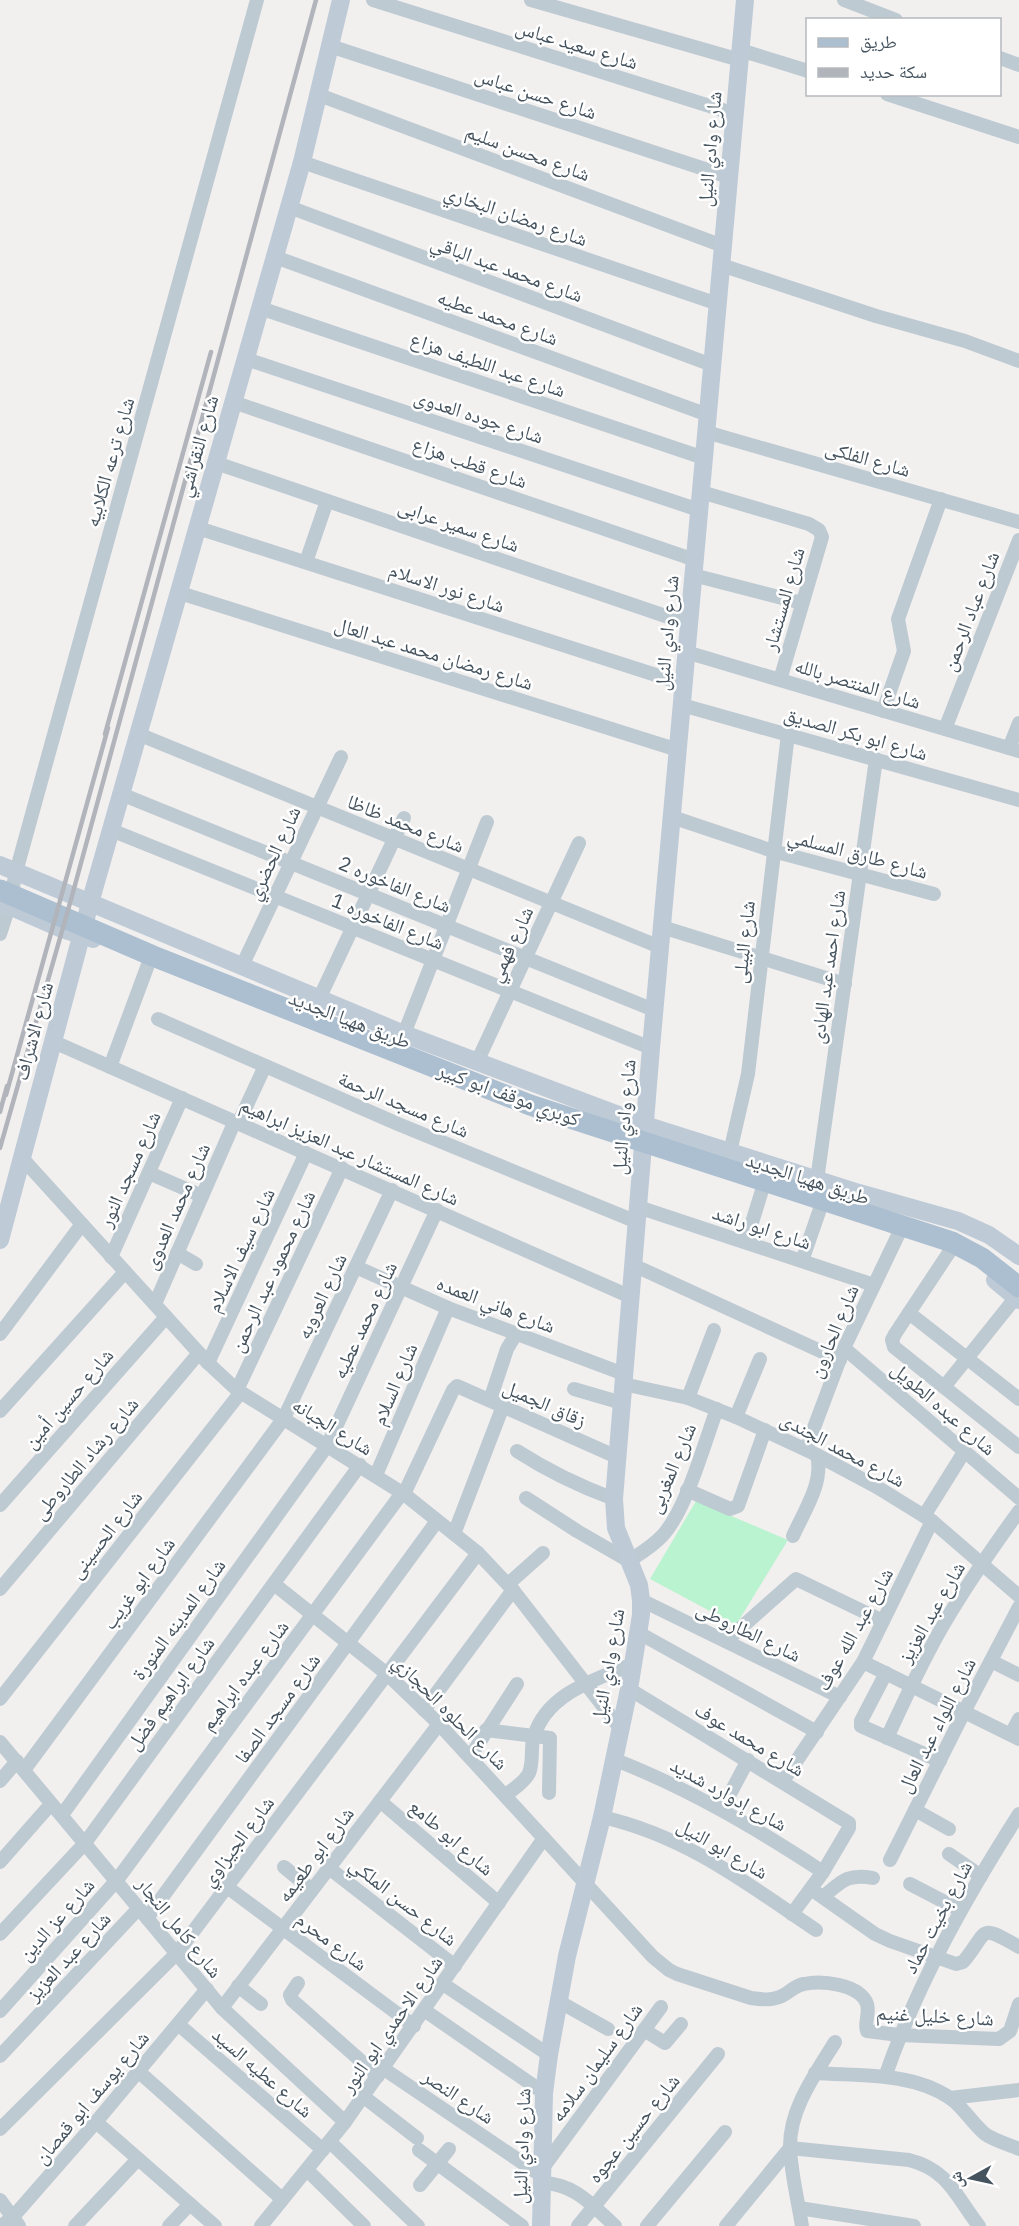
<svg xmlns="http://www.w3.org/2000/svg" width="1019" height="2226" font-family="'IBM Plex Sans','Noto Naskh Arabic',sans-serif">
<style>
.green{fill:#baf3cf}
.lines{fill:none;stroke-linecap:round;stroke-linejoin:round}
.street{stroke:#becad2;stroke-width:14}
.secondary{stroke:#becbd7;stroke-width:18}
.primary{stroke:#acbfd0;stroke-width:21}
.rail{stroke:#b1b4ba;stroke-width:4.5}
.labels{text-anchor:middle;dominant-baseline:central;stroke-width:5;stroke-linejoin:round;paint-order:stroke}
.street-label{font-size:20px;fill:#45535e;stroke:#fff}
</style>
<rect width="100%" height="100%" fill="#f2efef"/>
<!-- green -->
<polygon class="green" points="696,1501 788,1540 736,1625 650,1579"/>
<g class="lines">
<!-- street -->
<g class="street">
<polyline points="373,0 735,114"/>
<polyline points="531,0 740,60"/>
<polyline points="844,0 896,20"/>
<polyline points="330,46 729,177"/>
<polyline points="740,50 808,71"/>
<polyline points="1000,58 1019,65"/>
<polyline points="887,94 1019,137"/>
<polyline points="319,95 723,246"/>
<polyline points="302,162 718,304"/>
<polyline points="289,207 712,365"/>
<polyline points="275,257 708,415"/>
<polyline points="721,265 876,316 965,341 1019,361"/>
<polyline points="260,308 704,458"/>
<polyline points="246,359 699,510"/>
<polyline points="233,402 695,560"/>
<polyline points="706,432 1019,522"/>
<polyline points="216,463 689,624"/>
<polyline points="701,492 809,524 819,530 822,537 780,680"/>
<polyline points="198,528 684,684"/>
<polyline points="306,562 327,501"/>
<polyline points="693,575 802,603"/>
<polyline points="180,593 678,750"/>
<polyline points="686,652 1019,751"/>
<polyline points="682,705 1019,800"/>
<polyline points="883,711 904,651 898,619 941,499"/>
<polyline points="945,729 1019,540"/>
<polyline points="138,734 660,947"/>
<polyline points="1009,748 1019,723"/>
<polyline points="121,794 654,1010"/>
<polyline points="672,817 773,851 934,894"/>
<polyline points="111,830 651,1048"/>
<polyline points="662,927 845,984"/>
<polyline points="0,934 9,906 16,872 257,0"/>
<polyline points="242,966 341,757"/>
<polyline points="319,999 404,818"/>
<polyline points="158,1019 398,1124 637,1222"/>
<polyline points="404,1034 487,822"/>
<polyline points="54,1042 631,1297"/>
<polyline points="477,1062 579,843"/>
<polyline points="110,1067 149,962"/>
<polyline points="238,1124 265,1066"/>
<polyline points="730,1152 748,1074 788,734"/>
<polyline points="22,1158 208,1363 237,1390 404,1494 478,1553 513,1590 620,1728"/>
<polyline points="149,1173 202,1196"/>
<polyline points="817,1180 876,759"/>
<polyline points="638,1207 874,1285"/>
<polyline points="746,1242 763,1187"/>
<polyline points="950,1251 895,1334 892,1340 894,1347 1019,1447"/>
<polyline points="177,1253 196,1264"/>
<polyline points="111,1257 182,1098"/>
<polyline points="802,1261 821,1206"/>
<polyline points="633,1265 840,1360"/>
<polyline points="356,1267 448,1308 624,1374"/>
<polyline points="155,1304 234,1123"/>
<polyline points="909,1313 1019,1399"/>
<polyline points="0,1334 82,1224"/>
<polyline points="844,1348 1019,1498"/>
<polyline points="208,1363 306,1153"/>
<polyline points="623,1384 688,1398 736,1417 817,1455 877,1487 932,1521 1019,1596"/>
<polyline points="944,1387 1016,1297"/>
<polyline points="574,1389 622,1403"/>
<polyline points="237,1390 342,1168"/>
<polyline points="688,1398 714,1330"/>
<polyline points="490,1400 507,1349 516,1334"/>
<polyline points="0,1411 125,1272"/>
<polyline points="736,1417 760,1359"/>
<polyline points="806,1449 844,1348 900,1231"/>
<path d="M 517,1451 C 548,1471 579,1486 614,1499"/>
<polyline points="376,1475 448,1308"/>
<polyline points="687,1490 730,1509 738,1506 765,1430"/>
<polyline points="404,1494 453,1390 457,1386 617,1457"/>
<path d="M 526,1498 L 577,1531 L 629,1561 C 641,1553 653,1546 663,1535 C 687,1508 704,1444 717,1409"/>
<polyline points="0,1505 166,1317"/>
<polyline points="924,1516 964,1452"/>
<polyline points="454,1534 503,1406"/>
<path d="M 793,1536 C 804,1511 824,1483 817,1455"/>
<path d="M 274,1584 L 387,1674 L 439,1724 L 653,1957 L 669,1970 L 677,1974 L 751,1998 C 765,2000 775,2001 787,1993 C 793,1989 797,1985 804,1984 C 821,1980 860,1984 867,2004 C 870,2014 864,2023 867,2031 L 899,2035 L 999,2039 L 1010,2031 L 1019,2004"/>
<polyline points="508,1584 543,1553"/>
<polyline points="0,1589 199,1353"/>
<polyline points="641,1600 840,1697"/>
<polyline points="639,1633 817,1732"/>
<polyline points="726,1641 796,1579 883,1621"/>
<polyline points="991,1661 1019,1675"/>
<polyline points="863,1662 1019,1739"/>
<polyline points="886,1673 861,1721 861,1726 940,1761"/>
<polyline points="629,1689 849,1823 849,1828 823,1872 792,1914"/>
<polyline points="0,1699 241,1392"/>
<polyline points="424,1710 513,1590"/>
<polyline points="486,1730 550,1738 549,1793"/>
<polyline points="1011,1734 1019,1719"/>
<path d="M 887,1738 C 905,1699 923,1659 945,1622 C 967,1584 993,1547 1019,1511"/>
<polyline points="0,1742 222,2008 345,2122"/>
<polyline points="470,1757 517,1684"/>
<path d="M 613,1759 C 688,1788 756,1828 823,1872"/>
<polyline points="24,1770 284,1418 392,1190"/>
<polyline points="0,1781 17,1761"/>
<polyline points="783,1781 863,1662 932,1521"/>
<path d="M 506,1795 C 513,1789 525,1782 529,1773 C 534,1761 530,1747 534,1736 C 548,1692 596,1680 633,1664"/>
<polyline points="380,1801 499,1903"/>
<polyline points="722,1809 748,1760"/>
<polyline points="915,1810 949,1829"/>
<polyline points="62,1815 327,1446 437,1210"/>
<path d="M 602,1817 C 686,1836 746,1883 816,1930"/>
<polyline points="949,1854 981,1876"/>
<polyline points="890,1860 964,1712 1019,1607"/>
<polyline points="0,1862 51,1804"/>
<polyline points="284,1867 312,1890"/>
<polyline points="329,1868 455,1966"/>
<polyline points="910,1884 960,1910"/>
<polyline points="227,1887 414,2026"/>
<path d="M 811,1889 L 875,1934 L 890,1941 L 956,1964 L 963,1962 C 989,1932 976,1922 1019,1947"/>
<path d="M 823,1897 C 841,1882 847,1873 873,1878"/>
<polyline points="147,1918 437,1521"/>
<polyline points="0,1934 85,1843 360,1465"/>
<polyline points="298,1983 290,1995 292,2000 378,2076"/>
<polyline points="443,1984 549,2055"/>
<polyline points="238,1986 261,2004"/>
<polyline points="558,2001 608,2029"/>
<polyline points="222,2008 439,1724"/>
<polyline points="424,2010 544,2093"/>
<polyline points="0,2011 117,1880 402,1493"/>
<polyline points="178,2024 323,2150"/>
<polyline points="644,2030 665,2043 681,2024"/>
<polyline points="0,2056 139,1908"/>
<polyline points="384,2069 542,2176"/>
<polyline points="138,2071 282,2199"/>
<path d="M 815,2073 C 859,2076 912,2072 950,2098 C 964,2108 972,2123 985,2134 C 995,2141 1008,2144 1019,2149"/>
<path d="M 885,2077 C 917,1984 966,1897 1019,1814"/>
<polyline points="364,2097 417,2138"/>
<polyline points="950,2098 1019,2090"/>
<polyline points="96,2122 215,2226"/>
<polyline points="0,2129 177,1953 478,1553"/>
<polyline points="330,2142 418,2226"/>
<polyline points="419,2150 522,2226"/>
<polyline points="542,2169 661,2007"/>
<polyline points="307,2170 364,2226"/>
<path d="M 542,2183 C 574,2183 593,2206 615,2226"/>
<polyline points="420,2185 449,2149"/>
<polyline points="0,2200 19,2226"/>
<polyline points="799,2208 914,2226"/>
<polyline points="1,2226 12,2218 96,2122 207,1989"/>
<polyline points="75,2226 138,2159"/>
<polyline points="169,2226 190,2204"/>
<polyline points="261,2226 345,2122 544,1838"/>
<polyline points="578,2226 718,2054"/>
<polyline points="647,2226 725,2132"/>
<path d="M 726,2226 L 790,2148 L 909,2160 C 949,2170 956,2197 979,2226"/>
<path d="M 802,2226 C 798,2201 791,2173 790,2148 C 789,2109 816,2073 835,2042"/>
</g>
<!-- secondary -->
<g class="secondary">
<polyline points="0,865 404,1034 645,1125 859,1193 958,1221 989,1235 1019,1256"/>
<polyline points="0,902 62,929 93,939"/>
<polyline points="0,1240 90,903 302,162 341,0"/>
<polyline points="995,1280 1019,1300"/>
<polyline points="541,2226 544,2093 549,2055 567,1956 602,1817 629,1689 641,1615 641,1600 639,1585 616,1528 614,1499 651,1048 745,0"/>
</g>
<!-- primary -->
<polyline class="primary" points="0,890 153,956 530,1105 952,1242 982,1258 1019,1287"/>
<!-- rail -->
<g class="rail">
<polyline points="105,734 211,352"/>
<polyline points="6,1095 108,728"/>
<polyline points="0,1112 7,1086"/>
<polyline points="0,1148 72,896 316,0"/>
</g>
</g>
<g class="labels">
<!-- street labels -->
<g class="street-label">
<text transform="translate(577 44) rotate(17)">شارع سعيد عباس</text>
<text transform="translate(536 93) rotate(18)">شارع حسن عباس</text>
<text transform="translate(709 149) rotate(-85)">شارع وادي النيل</text>
<text transform="translate(528 152) rotate(20)">شارع محسن سليم</text>
<text transform="translate(516 215) rotate(19)">شارع رمضان البخاري</text>
<text transform="translate(507 268) rotate(20)">شارع محمد عبد الباقي</text>
<text transform="translate(498 317) rotate(20)">شارع محمد عطيه</text>
<text transform="translate(488 364) rotate(19)">شارع عبد اللطيف هزاع</text>
<text transform="translate(479 416) rotate(18)">شارع جوده العدوى</text>
<text transform="translate(197 446) rotate(-74)">شارع النقراشي</text>
<text transform="translate(868 458) rotate(16)">شارع الفلكى</text>
<text transform="translate(109 462) rotate(-74)">شارع ترعه الكلابيه</text>
<text transform="translate(470 462) rotate(19)">شارع قطب هزاع</text>
<text transform="translate(459 525) rotate(19)">شارع سمير عرابى</text>
<text transform="translate(447 587) rotate(18)">شارع نور الاسلام</text>
<text transform="translate(783 599) rotate(-74)">شارع المستشار</text>
<text transform="translate(970 611) rotate(-69)">شارع عباد الرحمن</text>
<text transform="translate(666 633) rotate(-85)">شارع وادي النيل</text>
<text transform="translate(434 653) rotate(17)">شارع رمضان محمد عبد العال</text>
<text transform="translate(858 683) rotate(17)">شارع المنتصر بالله</text>
<text transform="translate(856 733) rotate(16)">شارع ابو بكر الصديق</text>
<text transform="translate(406 823) rotate(22)">شارع محمد ظاظا</text>
<text transform="translate(273 853) rotate(-65)">شارع الحضري</text>
<text transform="translate(858 853) rotate(15)">شارع طارق المسلمي</text>
<text transform="translate(395 884) rotate(22)">شارع الفاخوره 2</text>
<text transform="translate(388 921) rotate(22)">شارع الفاخوره 1</text>
<text transform="translate(743 942) rotate(-84)">شارع البيلى</text>
<text transform="translate(510 944) rotate(-65)">شارع فهمي</text>
<text transform="translate(827 967) rotate(-82)">شارع احمد عبد الهادى</text>
<text transform="translate(350 1019) rotate(21)">طريق ههيا الجديد</text>
<text transform="translate(33 1031) rotate(-75)">شارع الاشراف</text>
<text transform="translate(509 1094) rotate(20)">كوبري موقف ابو كبير</text>
<text transform="translate(404 1104) rotate(23)">شارع مسجد الرحمة</text>
<text transform="translate(623 1117) rotate(-85)">شارع وادي النيل</text>
<text transform="translate(350 1151) rotate(24)">شارع المستشار عبد العزيز ابراهيم</text>
<text transform="translate(129 1169) rotate(-66)">شارع مسجد النور</text>
<text transform="translate(808 1178) rotate(18)">طريق ههيا الجديد</text>
<text transform="translate(176 1206) rotate(-66)">شارع محمد العدوى</text>
<text transform="translate(762 1227) rotate(18)">شارع ابو راشد</text>
<text transform="translate(240 1250) rotate(-65)">شارع سيف الاسلام</text>
<text transform="translate(272 1271) rotate(-65)">شارع محمود عبد الرحمن</text>
<text transform="translate(321 1296) rotate(-65)">شارع العروبه</text>
<text transform="translate(496 1304) rotate(21)">شارع هاني العمده</text>
<text transform="translate(364 1320) rotate(-65)">شارع محمد عطيه</text>
<text transform="translate(833 1331) rotate(-67)">شارع الحارون</text>
<text transform="translate(394 1384) rotate(-67)">شارع السلام</text>
<text transform="translate(68 1398) rotate(-49)">شارع حسين أمين</text>
<text transform="translate(545 1403) rotate(24)">زقاق الجميل</text>
<text transform="translate(944 1408) rotate(41)">شارع عبده الطويل</text>
<text transform="translate(333 1426) rotate(32)">شارع الجبانه</text>
<text transform="translate(843 1449) rotate(28)">شارع محمد الجندى</text>
<text transform="translate(85 1458) rotate(-50)">شارع رشاد الطاروطى</text>
<text transform="translate(671 1468) rotate(-67)">شارع المغربى</text>
<text transform="translate(105 1534) rotate(-52)">شارع الحسينى</text>
<text transform="translate(138 1583) rotate(-54)">شارع ابو غريب</text>
<text transform="translate(931 1612) rotate(-60)">شارع عبد العزيز</text>
<text transform="translate(178 1619) rotate(-54)">شارع المدينه المنورة</text>
<text transform="translate(854 1629) rotate(-61)">شارع عبد الله عوف</text>
<text transform="translate(749 1631) rotate(26)">شارع الطاروطى</text>
<text transform="translate(607 1666) rotate(-80)">شارع وادي النيل</text>
<text transform="translate(244 1675) rotate(-53)">شارع عبده ابراهيم</text>
<text transform="translate(170 1693) rotate(-54)">شارع ابراهيم فضل</text>
<text transform="translate(277 1708) rotate(-54)">شارع مسجد الصفا</text>
<text transform="translate(451 1712) rotate(45)">شارع الحلوه الحجازي</text>
<text transform="translate(936 1725) rotate(-63)">شارع اللواء عبد العال</text>
<text transform="translate(750 1739) rotate(31)">شارع محمد عوف</text>
<text transform="translate(729 1794) rotate(29)">شارع إدوارد شديد</text>
<text transform="translate(452 1837) rotate(41)">شارع ابو طامع</text>
<text transform="translate(237 1841) rotate(-53)">شارع الجيزاوي</text>
<text transform="translate(723 1848) rotate(30)">شارع ابو النيل</text>
<text transform="translate(315 1854) rotate(-53)">شارع ابو طعيمه</text>
<text transform="translate(404 1901) rotate(38)">شارع حسن الملكي</text>
<text transform="translate(937 1917) rotate(-62)">شارع بخيت حماد</text>
<text transform="translate(56 1919) rotate(-48)">شارع عز الدين</text>
<text transform="translate(180 1927) rotate(51)">شارع كامل النجار</text>
<text transform="translate(332 1941) rotate(37)">شارع محرم</text>
<text transform="translate(68 1956) rotate(-47)">شارع عبد العزيز</text>
<text transform="translate(935 2015) rotate(3)">شارع خليل غنيم</text>
<text transform="translate(391 2024) rotate(-55)">شارع الاحمدي ابو النور</text>
<text transform="translate(596 2062) rotate(-54)">شارع سليمان سلامه</text>
<text transform="translate(263 2072) rotate(41)">شارع عطيه السيد</text>
<text transform="translate(459 2096) rotate(34)">شارع النصر</text>
<text transform="translate(91 2097) rotate(-50)">شارع يوسف ابو قمصان</text>
<text transform="translate(633 2128) rotate(-51)">شارع حسين عجوه</text>
<text transform="translate(521 2146) rotate(-88)">شارع وادي النيل</text>
</g>
</g>
<!-- legend -->
<rect x="806" y="18" width="195" height="78" fill="#ffffff" stroke="#b5babf" stroke-width="1.5"/>
<rect x="818" y="38" width="30" height="9" fill="#acbfd0" stroke="#b5babf" stroke-width="1.5"/>
<text x="860" y="48" font-size="18" fill="#45535e">طريق</text>
<rect x="818" y="68" width="30" height="9" fill="#b1b4ba" stroke="#b5babf" stroke-width="1.5"/>
<text x="860" y="78" font-size="18" fill="#45535e">سكة حديد</text>
<!-- north arrow -->
<g transform="translate(971 2178) rotate(262)" stroke="#ffffff" stroke-width="4.5" paint-order="stroke">
<path d="M0-4.5L10 22L0 15L-10 22Z" fill="#45535e"/>
<text y="-9" font-size="16" font-weight="bold" text-anchor="middle" fill="#45535e">ش</text>
</g>
</svg>
